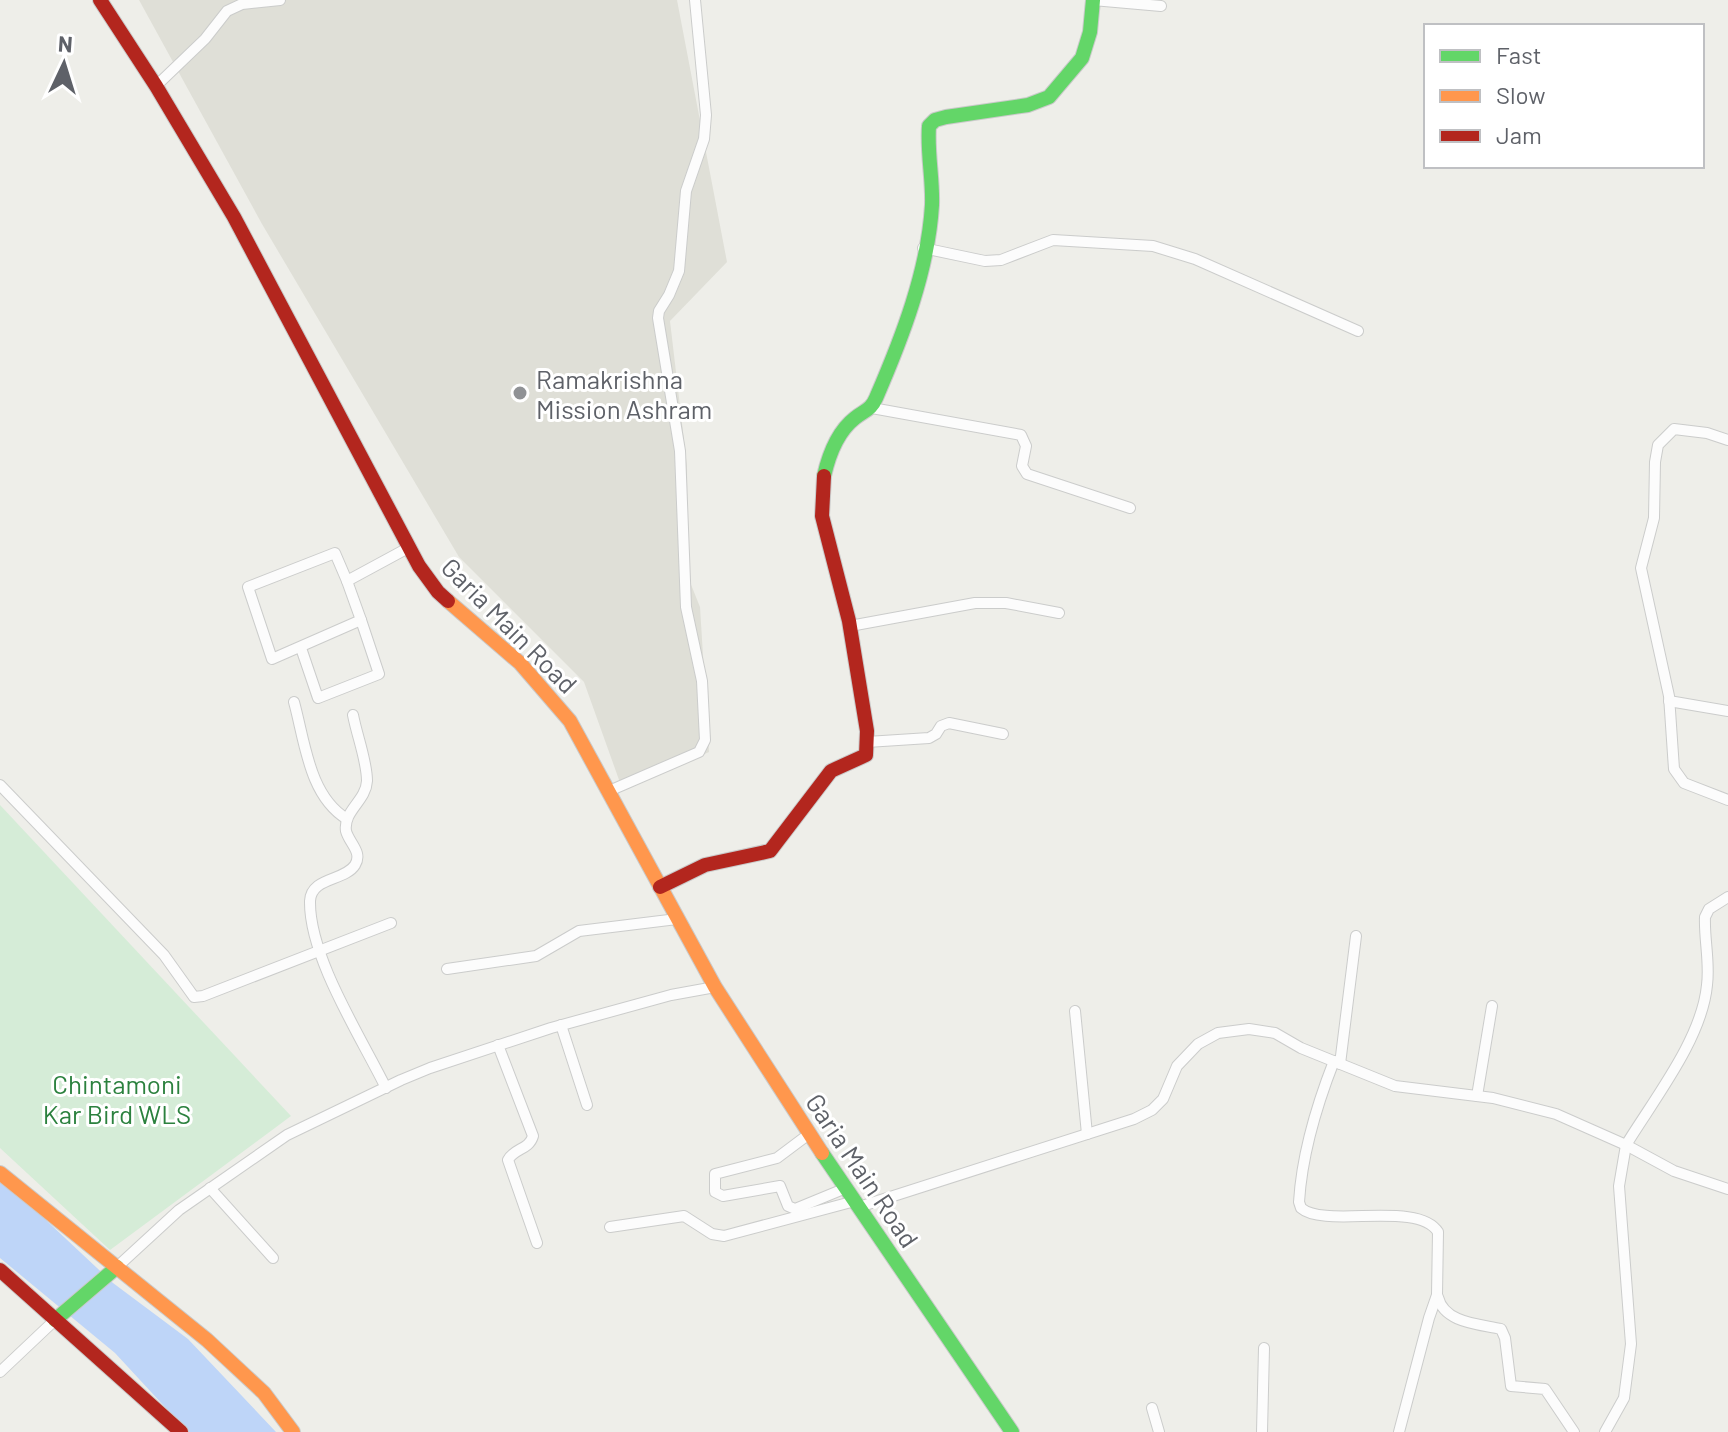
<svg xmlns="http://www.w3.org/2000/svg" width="1728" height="1432" font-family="Barlow,sans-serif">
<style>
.education{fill:#dfdfd7}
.green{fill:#d5ecd7}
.water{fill:#bed5f8}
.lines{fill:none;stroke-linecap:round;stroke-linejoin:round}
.street-casing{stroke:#cbcccb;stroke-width:12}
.fast-casing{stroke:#cacaca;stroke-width:16}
.slow-casing{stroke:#cacaca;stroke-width:16}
.jam-casing{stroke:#cacaca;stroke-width:16}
.street{stroke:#fcfcfc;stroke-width:10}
.fast{stroke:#63d668;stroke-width:14}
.slow{stroke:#ff974d;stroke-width:14}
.jam{stroke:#b3261e;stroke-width:14}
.poi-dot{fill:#909295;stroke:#fff;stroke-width:3}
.labels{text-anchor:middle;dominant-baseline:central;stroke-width:6;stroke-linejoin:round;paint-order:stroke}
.poi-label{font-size:26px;fill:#5e6168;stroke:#fff;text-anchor:start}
.street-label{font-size:26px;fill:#5e6168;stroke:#fff}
.park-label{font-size:26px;fill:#2b813e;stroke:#fff}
</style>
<rect width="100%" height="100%" fill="#eeeee9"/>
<!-- education -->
<polygon class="education" points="139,0 677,0 727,262 670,321 687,466 688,577 700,607 709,752 623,791 584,682 459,557 262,224"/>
<!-- green -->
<polygon class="green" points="0,805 291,1116 110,1250 0,1148"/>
<!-- water -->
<polygon class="water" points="0,1177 113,1283 188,1339 276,1432 188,1432 115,1353 0,1258"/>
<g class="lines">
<defs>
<g id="street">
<polyline points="1093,0 1161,6"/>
<polyline points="156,86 205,39 227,11 242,4 280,0"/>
<polyline points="923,248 985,261 1001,260 1053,240 1153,246 1195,259 1358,331"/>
<polyline points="872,408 1021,435 1026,446 1022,466 1027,474 1130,508"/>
<polyline points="1728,440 1707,433 1674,429 1658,445 1655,462 1654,518 1641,568 1669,696 1674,769 1684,783 1728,800"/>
<polyline points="347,581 361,620"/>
<polyline points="850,626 975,603 1006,603 1059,613"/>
<polyline points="301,648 318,698 379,674 361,620 272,659 248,587 335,553 347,581 408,548"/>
<polyline points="1669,701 1728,711"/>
<path d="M 294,702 C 305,742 309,796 347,819"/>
<path d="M 353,715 C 357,736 367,761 367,781 C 366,801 343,811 346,831 C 349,843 363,852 355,865 C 345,881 311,877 310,901 C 309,957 361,1037 386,1088"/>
<polyline points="867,742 929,738 936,734 941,726 949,723 1003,734"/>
<polyline points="0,785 164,955 194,997 203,996 391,923"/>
<polyline points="609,791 699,752 705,740 702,681 686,607 680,451 658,318 659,311 669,295 679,271 686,191 704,139 706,115 695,0"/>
<polyline points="447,969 536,956 579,931 677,919"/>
<polyline points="1075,1011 1087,1134"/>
<polyline points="561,1025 587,1105"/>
<path d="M 498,1045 L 533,1136 C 529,1150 514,1148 508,1160 L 537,1243"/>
<path d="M 1334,1061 C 1316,1107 1302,1153 1299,1202 L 1301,1208 C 1325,1229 1418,1200 1438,1232 L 1437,1295 L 1429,1318 L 1399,1432"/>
<polyline points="1340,1064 1356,936"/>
<polyline points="1477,1096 1492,1006"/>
<polyline points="809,1134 777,1158 715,1174 715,1192 723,1196 780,1186 788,1206 795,1209 846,1188"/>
<polyline points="210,1188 273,1258"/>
<polyline points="859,1207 1134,1119 1152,1110 1163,1099 1177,1066 1198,1044 1218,1033 1249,1029 1275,1033 1301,1048 1395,1086 1493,1098 1556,1114 1626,1145 1674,1171 1728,1189"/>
<polyline points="610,1227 684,1216 712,1234 724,1236 855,1201"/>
<polyline points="117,1267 179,1210 287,1135 401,1080 430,1068 551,1028 671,995 715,987"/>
<path d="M 1438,1297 C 1444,1323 1479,1324 1501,1329 L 1505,1338 L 1511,1386 L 1545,1389 L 1574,1432"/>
<polyline points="0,1372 55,1320"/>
<polyline points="1152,1408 1159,1432"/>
<polyline points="1262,1432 1264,1348"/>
<path d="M 1605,1432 L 1624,1398 L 1631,1344 L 1619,1186 L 1626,1145 C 1654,1099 1702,1039 1707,985 C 1710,962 1704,939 1705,917 L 1709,909 L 1728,897"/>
</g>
<g id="fast">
<path d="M 824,476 C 829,454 837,432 855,418 C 865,410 871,410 876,398 C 902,338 928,271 932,205 C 933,179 927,153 929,126 L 935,120 L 946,117 L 1028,105 L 1049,97 L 1082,58 L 1090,32 L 1093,0"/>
<polyline points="822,1153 1012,1432"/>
<polyline points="55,1320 117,1267"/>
</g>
<g id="slow">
<polyline points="448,601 520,663 570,721 715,987 822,1153"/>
<polyline points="0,1173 207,1340 264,1393 293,1432"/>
</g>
<g id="jam">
<polyline points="100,0 156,86 234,217 419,566 438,592 448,601"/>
<polyline points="660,887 705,865 770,851 831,771 866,755 867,731 849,621 822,516 824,476"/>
<polyline points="0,1270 181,1432"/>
</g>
</defs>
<!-- street casing -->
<use href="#street" class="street-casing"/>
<!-- fast casing -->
<use href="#fast" class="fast-casing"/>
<!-- slow casing -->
<use href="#slow" class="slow-casing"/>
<!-- jam casing -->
<use href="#jam" class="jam-casing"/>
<!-- street -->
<use href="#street" class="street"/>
<!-- fast -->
<use href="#fast" class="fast"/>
<!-- slow -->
<use href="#slow" class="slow"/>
<!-- jam -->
<use href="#jam" class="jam"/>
</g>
<!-- markers -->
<circle class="poi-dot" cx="520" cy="393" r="8"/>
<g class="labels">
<!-- poi labels -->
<g class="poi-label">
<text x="536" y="378">Ramakrishna<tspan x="536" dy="30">Mission Ashram</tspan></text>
</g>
<!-- street labels -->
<g class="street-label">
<text transform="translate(510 625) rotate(45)">Garia Main Road</text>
<text transform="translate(863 1170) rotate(56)">Garia Main Road</text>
</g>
<!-- park labels -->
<g class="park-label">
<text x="117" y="1083">Chintamoni<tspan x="117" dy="30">Kar Bird WLS</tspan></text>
</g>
</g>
<!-- legend -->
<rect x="1424" y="24" width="280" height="144" fill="#ffffff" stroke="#bfc0c3" stroke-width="2"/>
<rect x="1440" y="50" width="40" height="12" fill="#63d668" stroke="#bfc0c3" stroke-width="2"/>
<text x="1496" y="64" font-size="24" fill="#5e6168">Fast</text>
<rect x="1440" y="90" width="40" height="12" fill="#ff974d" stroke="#bfc0c3" stroke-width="2"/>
<text x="1496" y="104" font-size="24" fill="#5e6168">Slow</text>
<rect x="1440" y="130" width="40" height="12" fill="#b3261e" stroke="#bfc0c3" stroke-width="2"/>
<text x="1496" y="144" font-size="24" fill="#5e6168">Jam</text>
<!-- north arrow -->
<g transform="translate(64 64) rotate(4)" stroke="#ffffff" stroke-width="6" paint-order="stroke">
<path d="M0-6L14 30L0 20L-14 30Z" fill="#5e6168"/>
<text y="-12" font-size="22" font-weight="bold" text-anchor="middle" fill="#5e6168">N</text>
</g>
</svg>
